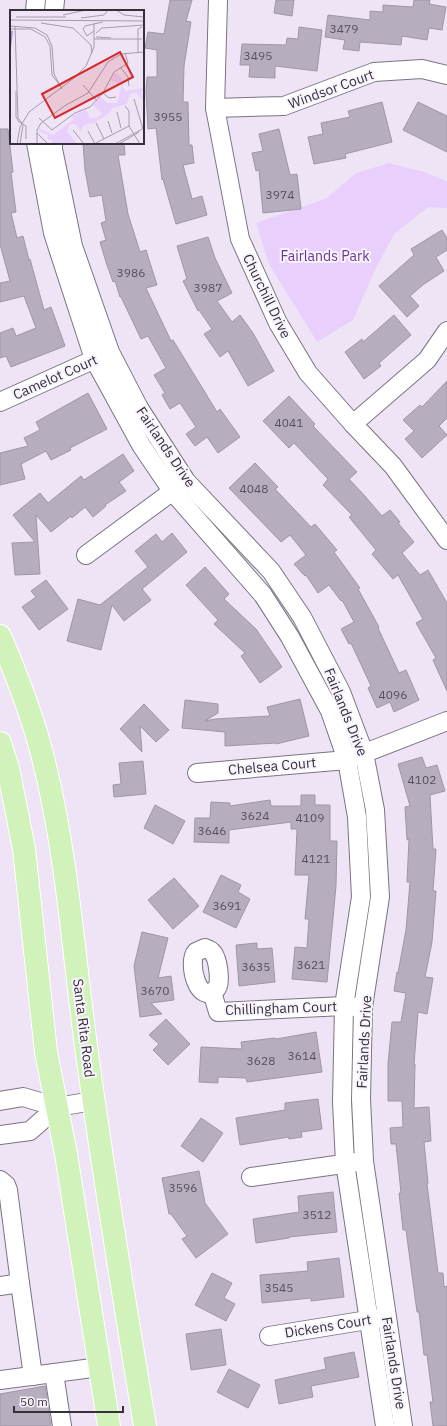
<svg xmlns="http://www.w3.org/2000/svg" width="447" height="1426" font-family="'IBM Plex Sans',sans-serif">
<style>
.green{fill:#e9d0fc}
.building{fill:#b6adbe;stroke:#9f96a6}
.lines{fill:none;stroke-linecap:round;stroke-linejoin:round}
.minor-casing{stroke:#7b7382;stroke-width:20}
.major-casing{stroke:#fff;stroke-width:24}
.minor{stroke:#fff;stroke-width:18}
.major{stroke:#d1f2ba;stroke-width:22}
.labels{text-anchor:middle;dominant-baseline:central;stroke-width:4;stroke-linejoin:round;paint-order:stroke}
.number-label{font-size:12px;fill:#55505a}
.street-label{font-size:14px;fill:#353138;stroke:#f9f3fe}
.park-label{font-size:14px;fill:#6c368e;stroke:#f9f3fe}
.inset-river{fill:none;stroke:#b58ad4;stroke-width:2}
.inset-road{fill:none;stroke:#a49caa;stroke-width:1}
.view{fill:#d62828;fill-opacity:0.15;stroke:#d62828;stroke-width:2}
.inset-edge{fill:none;stroke:#353138;stroke-width:2}
</style>
<rect width="100%" height="100%" fill="#eee4f6"/>
<!-- green -->
<polygon class="green" points="389,163 424,172 447,181 447,208 428,207 394,234 374,272 353,320 317,342 269,264 256,223 327,198 356,173"/>
<!-- building -->
<g class="building">
<polygon points="170,0 192,0 186,21 191,22 184,66 183,102 188,102 189,145 192,145 194,163 183,165 192,199 202,196 207,215 176,224 163,179 162,180 156,128 148,129 146,91 147,77 157,77 157,50 145,48 148,32 164,34"/>
<polygon points="276,0 294,0 292,16 274,13"/>
<polygon points="414,0 430,0 429,4 446,7 442,30 429,28 427,40 402,36 401,45 360,42 359,51 343,49 345,40 325,37 328,15 370,20 370,11 383,12 383,5 413,7"/>
<polygon points="299,27 322,30 317,71 275,66 275,78 249,77 250,65 240,65 242,44 286,45 287,38 298,39"/>
<polygon points="382,102 392,142 345,154 346,158 314,164 308,137 323,134 321,123 350,117 348,111"/>
<polygon points="418,102 447,116 447,152 403,130"/>
<polygon points="0,129 8,129 13,172 11,173 16,212 11,213 17,238 23,236 29,260 30,259 44,310 51,307 65,346 11,367 6,356 0,358 0,333 13,328 16,336 36,328 24,296 0,302 0,283 10,281 0,244"/>
<polygon points="279,129 290,175 297,174 301,209 263,213 259,170 256,171 252,153 263,151 259,134"/>
<polygon points="83,143 124,143 125,155 118,155 128,214 140,252 146,250 157,285 146,288 171,341 173,340 217,412 220,409 240,437 218,453 207,437 195,446 186,434 196,427 180,403 170,409 162,395 165,393 154,375 166,368 148,336 141,339 121,297 120,297 115,281 113,282 106,262 100,242 106,240 101,223 106,221 102,195 90,197 85,170"/>
<polygon points="442,230 447,238 447,250 436,257 444,271 424,284 410,296 419,306 407,317 379,286 414,255 411,249"/>
<polygon points="208,237 215,258 232,293 217,301 232,322 240,315 253,333 274,371 248,386 228,351 220,357 204,334 212,329 199,310 198,311 183,281 187,279 177,246"/>
<polygon points="394,315 411,335 379,363 381,366 364,379 345,352 362,339 363,342"/>
<polygon points="447,381 447,418 439,426 447,435 422,458 405,439 414,431 403,420 420,405 422,407"/>
<polygon points="88,393 107,429 70,448 71,450 51,460 46,451 21,464 25,479 0,485 0,453 28,446 24,438 40,430 36,422"/>
<polygon points="289,396 315,424 313,426 357,472 349,479 364,495 382,516 390,510 400,522 398,523 414,542 402,553 420,575 428,570 447,603 447,691 433,660 436,658 416,623 423,619 398,575 393,579 372,554 376,550 349,517 352,515 323,485 328,479 294,443 289,448 263,421"/>
<polygon points="123,454 134,471 119,482 126,491 105,505 106,506 93,517 85,507 72,518 71,516 51,532 36,515 40,574 15,575 12,543 35,542 13,515 40,493 48,503 81,476 84,480"/>
<polygon points="255,463 278,487 275,489 311,527 315,524 337,550 334,552 360,588 358,589 379,627 378,628 399,673 406,670 419,700 394,712 390,702 377,708 368,688 371,686 351,643 349,644 341,629 354,622 342,600 341,601 329,585 318,593 306,575 305,576 294,564 306,555 290,535 281,542 229,488"/>
<polygon points="172,533 187,552 142,589 151,600 124,621 112,605 101,650 67,641 78,599 100,605 148,567 135,551 156,534 162,542"/>
<polygon points="205,567 229,594 224,599 256,629 282,667 260,683 241,656 245,653 214,624 218,620 186,585"/>
<polygon points="46,580 68,609 39,630 22,607 36,597 31,591"/>
<polygon points="300,699 309,736 276,744 276,743 225,746 225,732 182,728 185,700 218,704 218,713 205,721 215,719 270,716 267,707"/>
<polygon points="144,704 169,730 156,742 140,726 142,752 120,729"/>
<polygon points="422,757 426,768 437,765 445,791 430,795 433,849 436,849 433,891 436,891 432,942 425,977 433,978 427,1014 418,1012 414,1064 415,1064 414,1108 429,1107 431,1141 424,1142 428,1183 427,1184 438,1273 443,1273 444,1287 447,1286 447,1426 433,1426 430,1402 433,1402 427,1355 424,1355 419,1312 417,1312 406,1230 403,1230 399,1193 401,1193 396,1144 391,1144 390,1128 403,1127 402,1101 388,1101 388,1064 392,1022 401,1022 406,993 394,991 397,972 398,973 406,930 410,882 407,882 409,839 407,840 405,807 410,806 398,764"/>
<polygon points="143,761 146,794 114,797 113,785 121,784 119,763"/>
<polygon points="301,795 315,795 315,805 330,805 330,841 337,841 336,886 327,982 292,979 295,947 307,948 309,919 305,919 309,875 295,875 297,829 291,829 291,822 229,830 229,843 194,842 195,818 210,818 211,802 230,803 230,806 270,800 271,806 301,806"/>
<polygon points="155,805 185,821 173,844 144,828"/>
<polygon points="221,875 241,885 238,892 250,899 236,928 203,912"/>
<polygon points="174,878 199,906 173,929 148,900"/>
<polygon points="142,932 168,938 158,978 171,976 174,1000 151,1003 162,1014 140,1017 134,966"/>
<polygon points="257,943 257,949 272,948 275,982 239,986 236,945"/>
<polygon points="166,1019 190,1044 168,1065 153,1050 159,1044 149,1035"/>
<polygon points="316,1032 322,1072 247,1082 246,1078 218,1077 218,1083 199,1082 201,1047 242,1049 241,1042 275,1038 276,1039"/>
<polygon points="318,1099 322,1129 301,1132 302,1137 289,1139 289,1137 240,1145 236,1118 285,1110 285,1103"/>
<polygon points="201,1118 223,1133 203,1162 181,1146"/>
<polygon points="199,1171 205,1203 228,1234 196,1258 182,1239 187,1236 171,1214 169,1214 162,1178"/>
<polygon points="333,1192 337,1232 289,1237 289,1238 256,1243 253,1219 299,1212 298,1196"/>
<polygon points="339,1258 344,1297 311,1301 311,1298 262,1303 260,1275 308,1271 307,1262"/>
<polygon points="212,1273 232,1283 224,1298 235,1304 226,1321 195,1305"/>
<polygon points="221,1329 226,1365 191,1370 186,1334"/>
<polygon points="354,1352 359,1377 311,1386 313,1397 279,1404 275,1380 326,1369 324,1358"/>
<polygon points="229,1369 260,1385 248,1408 217,1392"/>
<polygon points="45,1386 51,1426 0,1426 0,1394"/>
</g>
<g class="lines">
<defs>
<g id="minor">
<polyline points="218,0 215,108 240,239 278,323 308,373 353,424 393,466 447,540"/>
<polyline points="35,11 36,0"/>
<polyline points="54,11 55,0"/>
<polyline points="215,108 284,106 374,72 422,69 447,75"/>
<polyline points="36,143 53,233 94,359 141,445 172,491 263,595 290,637 330,711 347,760 357,817 361,897 344,1006 342,1102 345,1163 385,1426"/>
<polyline points="53,143 53,149 73,246 110,352 139,408 186,481 271,571 302,617 341,692 364,753 375,810 380,897 363,1007 361,1099 364,1161 403,1426"/>
<polyline points="0,402 104,355"/>
<polyline points="353,424 427,360 447,331"/>
<polyline points="86,555 181,485"/>
<polyline points="197,773 347,760 447,721"/>
<path d="M 205,948 C 208,949 211,950 213,953 C 218,959 221,982 217,988 C 198,1008 187,962 196,952 Z"/>
<polyline points="212,992 218,1012 344,1006 356,1007"/>
<polyline points="0,1101 23,1097 57,1107 93,1101"/>
<polyline points="0,1135 30,1131 57,1107"/>
<polyline points="251,1177 357,1162"/>
<polyline points="0,1180 6,1185 8,1190 20,1283"/>
<polyline points="0,1286 20,1283 33,1376"/>
<polyline points="269,1336 380,1318"/>
<polyline points="54,1373 62,1426"/>
<polyline points="0,1380 100,1367"/>
</g>
<g id="major">
<path d="M 0,636 C 17,676 33,716 43,758 C 67,852 73,950 86,1046 C 103,1173 124,1299 145,1426"/>
<polyline points="0,743 8,768 24,849 46,1052 66,1154 109,1426"/>
</g>
</defs>
<!-- minor casing -->
<use href="#minor" class="minor-casing"/>
<!-- major casing -->
<use href="#major" class="major-casing"/>
<!-- minor -->
<use href="#minor" class="minor"/>
<!-- major -->
<use href="#major" class="major"/>
</g>
<g class="labels">
<!-- number labels -->
<g class="number-label">
<text x="344" y="28">3479</text>
<text x="258" y="55">3495</text>
<text x="168" y="116">3955</text>
<text x="280" y="194">3974</text>
<text x="131" y="272">3986</text>
<text x="208" y="287">3987</text>
<text x="289" y="422">4041</text>
<text x="254" y="488">4048</text>
<text x="393" y="694">4096</text>
<text x="422" y="779">4102</text>
<text x="255" y="815">3624</text>
<text x="310" y="817">4109</text>
<text x="212" y="830">3646</text>
<text x="316" y="858">4121</text>
<text x="227" y="905">3691</text>
<text x="311" y="964">3621</text>
<text x="256" y="966">3635</text>
<text x="155" y="990">3670</text>
<text x="302" y="1055">3614</text>
<text x="261" y="1060">3628</text>
<text x="183" y="1187">3596</text>
<text x="317" y="1214">3512</text>
<text x="279" y="1287">3545</text>
</g>
<!-- street labels -->
<g class="street-label">
<text transform="translate(331 89) rotate(-20)">Windsor Court</text>
<text transform="translate(267 296) rotate(64)">Churchill Drive</text>
<text transform="translate(55 377) rotate(-24)">Camelot Court</text>
<text transform="translate(166 447) rotate(56)">Fairlands Drive</text>
<text transform="translate(346 712) rotate(68)">Fairlands Drive</text>
<text transform="translate(272 766) rotate(-5)">Chelsea Court</text>
<text transform="translate(281 1008) rotate(-2)">Chillingham Court</text>
<text transform="translate(84 1028) rotate(83)">Santa Rita Road</text>
<text transform="translate(364 1042) rotate(-87)">Fairlands Drive</text>
<text transform="translate(328 1326) rotate(-9)">Dickens Court</text>
<text transform="translate(394 1363) rotate(81)">Fairlands Drive</text>
</g>
<!-- park labels -->
<g class="park-label">
<text x="325" y="256">Fairlands Park</text>
</g>
</g>
<!-- overview -->
<g transform="translate(10 10)">
<rect width="134" height="134" fill="#eee4f6"/>
<path d="M 105,63 L 112,68 L 113,78 L 116,81 L 134,78 L 131,83 L 134,91 L 126,83 L 122,83 L 119,86 L 117,94 L 103,98 L 99,103 L 84,113 L 74,115 L 71,121 L 65,114 L 60,114 L 57,122 L 68,134 L 42,134 L 42,129 L 38,130 L 38,125 L 29,121 L 29,118 L 43,125 L 64,109 L 62,106 L 76,100 L 80,108 L 86,108 L 92,103 L 83,95 L 91,87 L 97,93 L 107,93 L 112,74 L 100,70 Z" fill="#e9d0fc"/>
<path class="inset-river" d="M 0,38 L 2,21"/>
<path class="inset-road" d="M 106,0 L 114,5 L 134,7M 53,5 L 76,0M 6,7 L 56,7M 71,8 L 94,5 L 98,0M 0,10 L 134,11M 31,13 L 63,18 L 81,35 L 82,43M 0,16 L 25,18 L 37,25 L 42,36 L 44,64 L 52,79M 5,16 L 8,108 L 12,113M 0,19 L 21,19 L 35,27 L 40,36 L 42,65 L 51,77M 84,21 L 77,26 L 73,19 L 75,16 L 93,12M 86,23 L 92,18 L 134,15M 86,27 L 101,28M 84,29 L 132,29M 128,42 L 128,19 L 132,17M 110,57 L 118,67 L 119,76M 73,75 L 87,91M 6,81 L 6,107 L 9,112 L 16,116 L 16,129M 93,83 L 99,88 L 106,87M 124,89 L 133,119M 115,96 L 119,101 L 119,116M 107,102 L 111,118M 29,108 L 42,120 L 65,103 L 80,97 L 93,83 L 104,62 L 118,53 L 115,43M 98,111 L 102,123M 86,113 L 94,129M 119,116 L 130,134M 63,120 L 74,134M 78,121 L 85,134M 27,123 L 38,134M 7,134 L 10,117 L 19,102 L 64,68 L 76,56 L 84,37 L 84,13M 10,134 L 13,115M 21,134 L 27,134 L 27,120 L 31,113 L 56,95 L 78,83 L 98,52 L 111,44 L 134,42M 84,134 L 119,116M 105,134 L 134,118M 109,134 L 129,122"/>
<path class="view" d="M 110,42 L 123,67 L 45,108 L 32,84 Z"/>
<rect width="134" height="134" class="inset-edge"/>
</g>
<!-- scale -->
<path d="M14 1406v6h109v-6" fill="none" stroke="#353138" stroke-width="2"/>
<text x="20" y="1406" font-size="12" fill="#353138" stroke="#f9f3fe" stroke-width="3" paint-order="stroke">50 m</text>
</svg>
